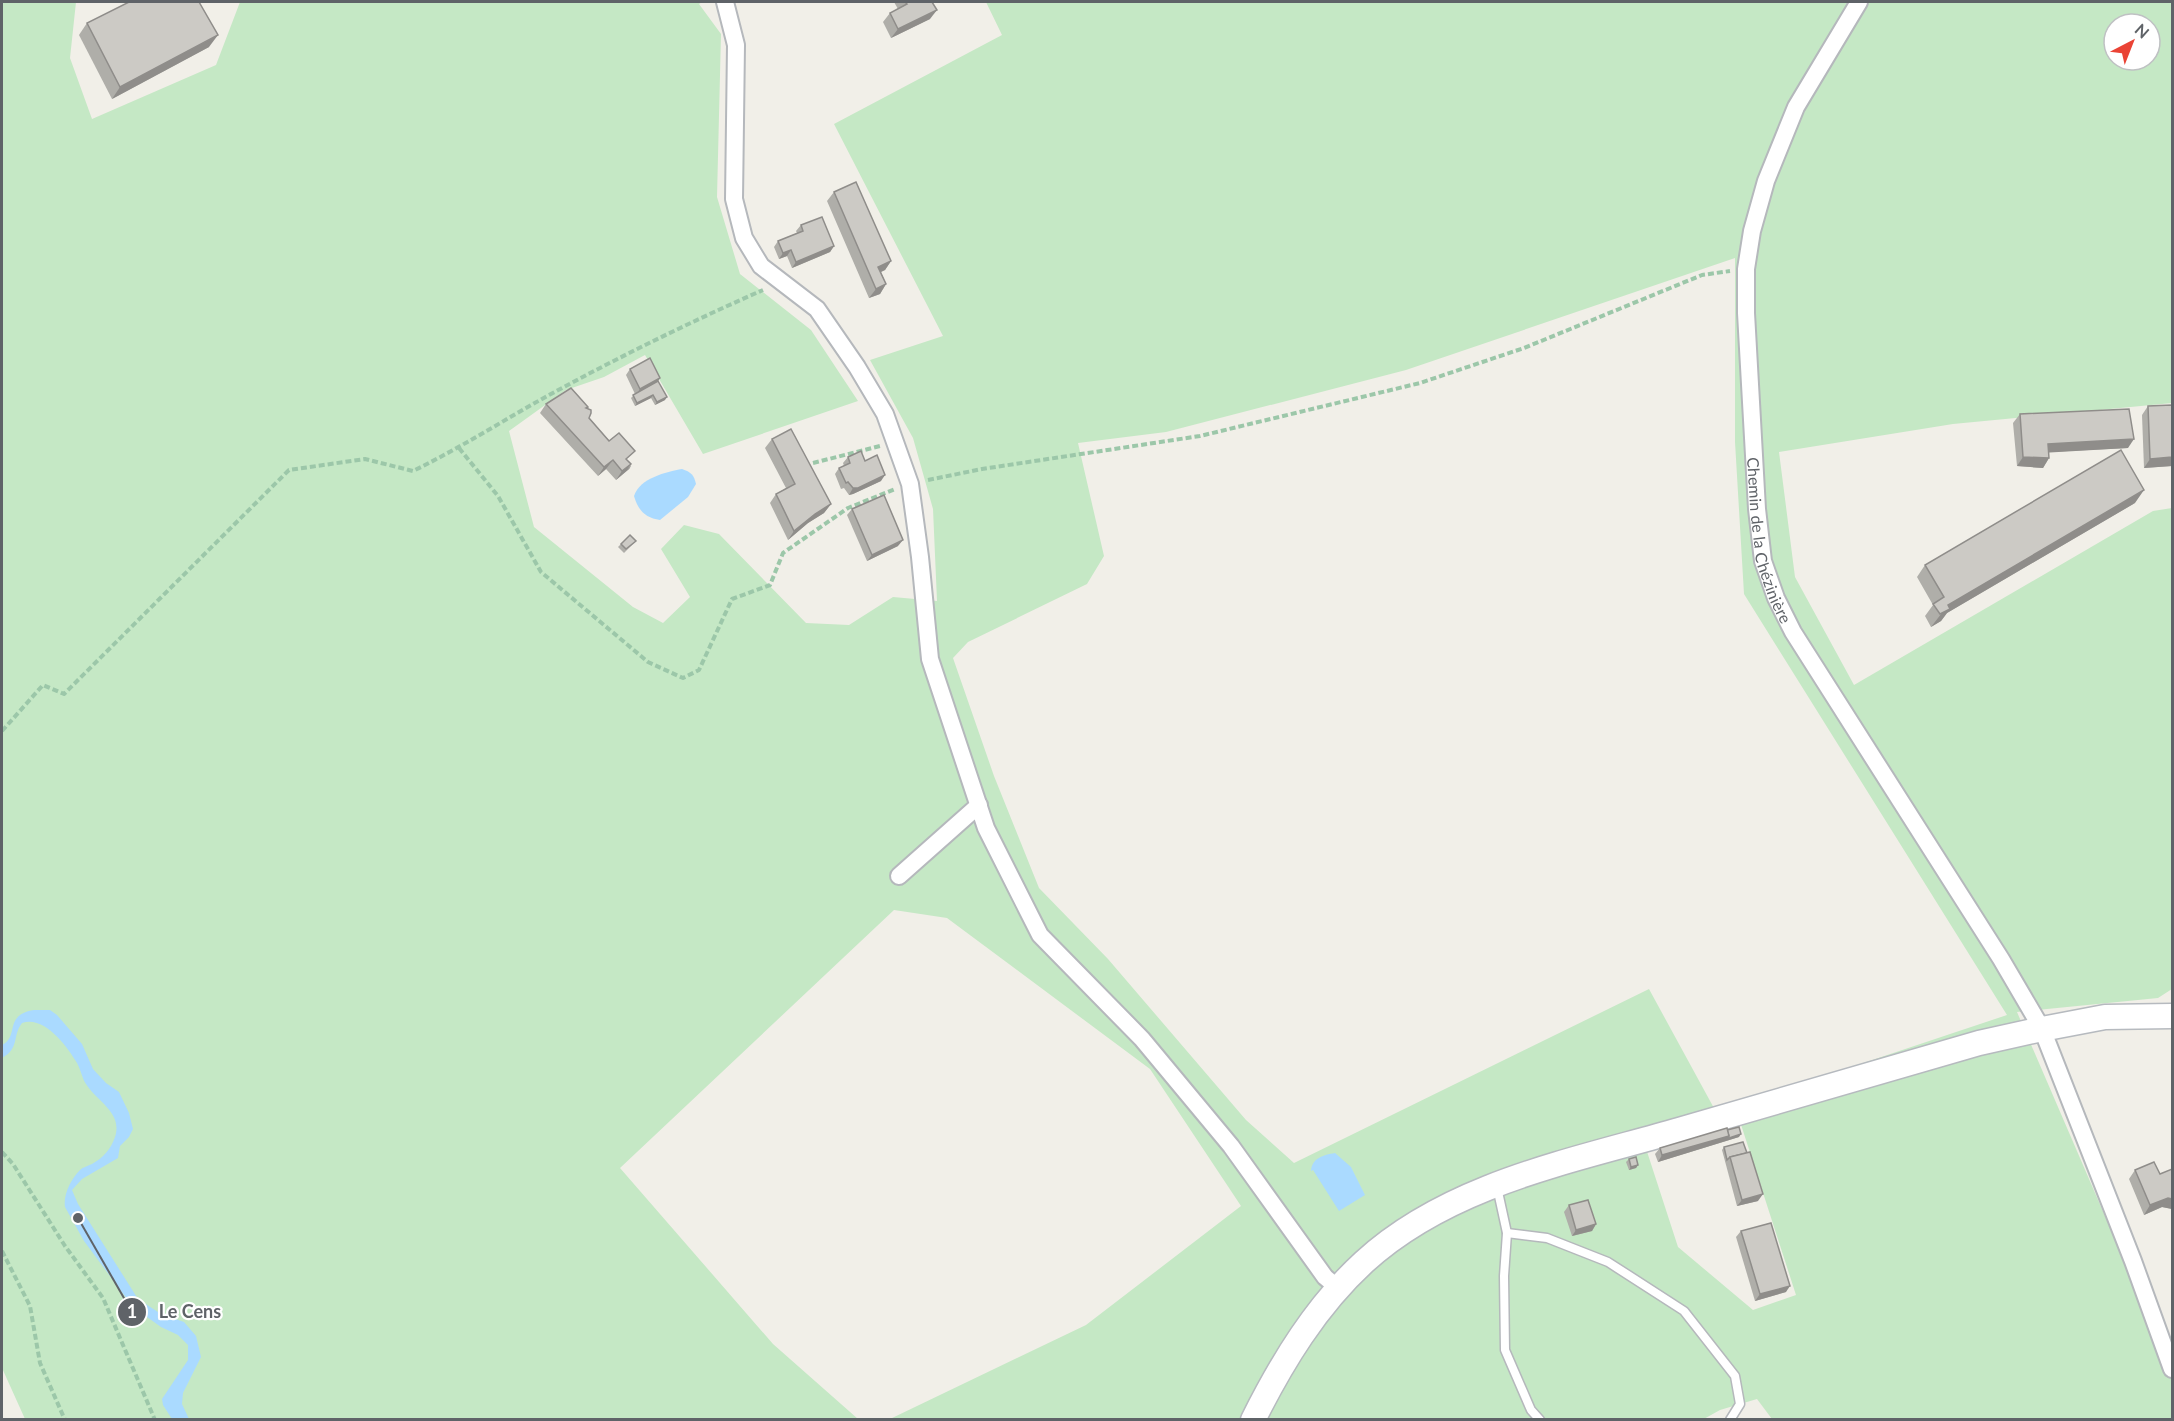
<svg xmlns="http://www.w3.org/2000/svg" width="2174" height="1421" font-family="Lato,sans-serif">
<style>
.green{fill:#c5e8c5;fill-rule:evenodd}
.water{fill:#aadaff}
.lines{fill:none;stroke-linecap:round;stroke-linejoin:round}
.lane-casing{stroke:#b5b8bc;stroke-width:11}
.street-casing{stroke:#b5b8bc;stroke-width:20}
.secondary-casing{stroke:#b6babf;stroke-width:27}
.path{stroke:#9cc7a9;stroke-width:4;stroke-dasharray:6 3;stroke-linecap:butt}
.lane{stroke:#fff;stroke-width:8}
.street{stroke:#fff;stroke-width:16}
.secondary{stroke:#fff;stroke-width:24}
.wall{fill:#afaea9}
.shaded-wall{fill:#8f8d8a}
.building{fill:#cccac5;stroke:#8f8d8a;stroke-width:1.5}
.labels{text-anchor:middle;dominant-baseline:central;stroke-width:4.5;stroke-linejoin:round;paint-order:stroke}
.street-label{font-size:16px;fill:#5f6368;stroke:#fff}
.leader{fill:none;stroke:#5f6368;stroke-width:2}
.callout-dot{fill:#5f6368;stroke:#fff;stroke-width:2}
.mark-label{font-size:18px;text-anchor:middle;font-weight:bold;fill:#fff}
.callout-label{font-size:18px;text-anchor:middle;font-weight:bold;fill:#5f6368;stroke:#fff;stroke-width:4.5;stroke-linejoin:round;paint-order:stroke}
</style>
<rect width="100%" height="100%" fill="#f1efe8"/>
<!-- green -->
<path class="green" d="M 2,2 L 76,2 L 70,58 L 92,119 L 216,65 L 240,2 L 702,2 L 699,4 L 721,34 L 717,197 L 740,274 L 811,330 L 858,401 L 703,454 L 645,355 L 604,377 L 566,390 L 509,431 L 534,527 L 633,607 L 663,623 L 690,597 L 661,549 L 684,525 L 719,534 L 806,623 L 849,625 L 893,597 L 937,601 L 933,509 L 913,438 L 870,360 L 943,336 L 834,124 L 1002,35 L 986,2 L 2172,2 L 2172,403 L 1953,424 L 1779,452 L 1795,577 L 1854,685 L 2153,511 L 2172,508 L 2172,989 L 2158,998 L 2017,1012 L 2108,1223 L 2159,1352 L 2172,1349 L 2172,1419 L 1772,1419 L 1757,1399 L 1720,1410 L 1702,1420 L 890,1419 L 1086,1325 L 1241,1206 L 1150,1069 L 947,918 L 894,910 L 620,1168 L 773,1344 L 858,1419 L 25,1419 L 2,1368 ZM 2114,24 L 2150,24 L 2150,60 L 2114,60 ZM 1735,258 L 1735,442 L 1744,594 L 2007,1015 L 1735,1106 L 1796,1295 L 1753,1310 L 1678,1247 L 1640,1130 L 1715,1110 L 1649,989 L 1294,1163 L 1246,1120 L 1108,959 L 1039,888 L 994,776 L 953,658 L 968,642 L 1087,584 L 1104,556 L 1078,443 L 1166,432 L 1406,370 Z"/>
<!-- water -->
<g class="water">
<path d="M 682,469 C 691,472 694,475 696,484 L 688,497 L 660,520 C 645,518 638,510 634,496 C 640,478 666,472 682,469 Z"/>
<path d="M 34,1010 L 50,1010 L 57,1015 L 82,1044 L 93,1069 L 106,1083 L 119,1092 L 129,1113 L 133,1129 L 129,1137 L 120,1146 L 118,1158 L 82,1179 L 72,1190 L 78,1204 L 138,1299 L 161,1314 L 184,1322 L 196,1336 L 201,1357 L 183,1393 L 182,1404 L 189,1419 L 172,1419 L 163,1405 L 162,1399 L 188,1360 L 188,1345 L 178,1335 L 161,1327 L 133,1307 L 84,1241 L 65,1207 C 63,1195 71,1179 80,1170 C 83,1167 88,1166 92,1164 C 103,1158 111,1149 115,1137 C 123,1112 97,1102 86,1084 C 82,1078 81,1070 77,1063 C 67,1046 44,1015 22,1023 C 12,1036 20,1048 2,1058 L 2,1045 C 20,1036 3,1015 34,1010 Z"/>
<path d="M 1335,1153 L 1351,1167 L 1365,1195 L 1339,1211 L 1313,1170 L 1311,1171 C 1312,1158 1323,1155 1335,1153 Z"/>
</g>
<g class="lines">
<defs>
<g id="lane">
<polyline points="1497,1187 1507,1233 1504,1276 1505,1350 1531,1410 1540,1420"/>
<polyline points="1507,1233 1547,1238 1608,1262 1684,1311 1735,1376 1740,1404 1730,1420"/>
</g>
<g id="street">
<polyline points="725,2 736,45 734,199 744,238 761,266 817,309 857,367 885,414 910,484 920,557 930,659 986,828 1040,935 1142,1039 1231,1146 1325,1277 1338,1288"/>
<path id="s1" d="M 1859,2 L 1796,107 L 1766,181 L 1752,231 L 1746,269 L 1746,313 L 1757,509 L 1763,561 L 1776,598 L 1793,632 L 2001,959 L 2042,1029 L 2133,1261 L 2172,1369"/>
<polyline points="899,876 979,805"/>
</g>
<path id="secondary" d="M 1253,1420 C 1282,1362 1316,1306 1364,1262 C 1449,1184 1572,1161 1679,1130 C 1779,1101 1879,1072 1979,1043 L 2042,1029 L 2105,1017 L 2172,1016"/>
</defs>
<!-- lane casing -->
<use href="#lane" class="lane-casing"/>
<!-- street casing -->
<use href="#street" class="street-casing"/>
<!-- secondary casing -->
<use href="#secondary" class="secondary-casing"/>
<!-- path -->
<g class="path">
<polyline points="459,448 498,496 541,572 648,662 683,678 699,670 732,599 770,585 783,553 848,508 895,489"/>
<polyline points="813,463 880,446"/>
<polyline points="928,480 982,469 1200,436 1420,383 1524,348 1702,275 1730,271"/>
<path d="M 2,731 L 43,685 L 64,694 L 289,470 L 365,459 L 413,471 C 460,448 504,420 549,395 C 619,357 690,322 763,290"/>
<polyline points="2,1152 13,1164 65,1246 103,1298 155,1420"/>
<polyline points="2,1251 30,1306 40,1363 65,1420"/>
</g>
<!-- lane -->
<use href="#lane" class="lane"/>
<!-- street -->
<use href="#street" class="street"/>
<!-- secondary -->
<use href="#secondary" class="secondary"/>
</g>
<!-- wall -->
<g class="wall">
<polygon points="894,2 932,2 930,19 891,38 883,22 890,13 898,9"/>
<polygon points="87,23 209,47 112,99 79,35"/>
<polygon points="834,192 891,261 885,270 881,272 886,284 880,294 869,298 827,201"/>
<polygon points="801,225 834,246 830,252 792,268 787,256 779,259 774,247 778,241 797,233 796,231"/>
<polygon points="630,369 660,378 658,381 665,400 655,405 651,398 635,406 631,398 635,394 626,375"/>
<polygon points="546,404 586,408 589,418 628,461 631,466 629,469 616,480 606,469 598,476 540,413"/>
<polygon points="2148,406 2172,466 2144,468 2142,415"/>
<polygon points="2020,414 2128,448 2049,452 2049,458 2043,468 2017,466 2013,423"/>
<polygon points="772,439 831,504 824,513 808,523 788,540 770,503 776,494 786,488 765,448"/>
<polygon points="848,457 865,461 881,481 853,494 849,495 844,488 841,489 835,474 839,468 844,466 843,463"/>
<polygon points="2135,503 1947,613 1941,621 1931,627 1925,616 1933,605 1917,577 1925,565"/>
<polygon points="852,509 898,546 867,561 847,515"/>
<polygon points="636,541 624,553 618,547 621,544"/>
<polygon points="1727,1130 1739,1137 1658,1162 1655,1154 1660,1148"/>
<polygon points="1724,1147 1758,1201 1737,1206 1722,1150"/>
<polygon points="1629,1159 1638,1165 1636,1168 1629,1170 1626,1162"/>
<polygon points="2172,1169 2172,1211 2172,1209 2162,1207 2144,1215 2129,1179 2135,1170 2160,1174"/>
<polygon points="1569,1205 1596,1224 1592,1231 1572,1236 1564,1212"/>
<polygon points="1741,1231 1786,1292 1755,1301 1736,1237"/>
</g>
<!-- shaded-wall -->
<g class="shaded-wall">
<polygon points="937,10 930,19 891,38 898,29"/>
<polygon points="218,35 209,47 112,99 120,87"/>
<polygon points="834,246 830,252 792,268 796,262"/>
<polygon points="791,250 787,256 779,259 783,253"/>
<polygon points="891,261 885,270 872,276 878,267"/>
<polygon points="886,284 880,294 869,298 876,289"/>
<polygon points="660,378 656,384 636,395 640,389"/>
<polygon points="653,395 651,398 635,406 637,403"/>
<polygon points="667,397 665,400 655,405 657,402"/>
<polygon points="2134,439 2128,448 2041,453 2048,444"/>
<polygon points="2023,457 2049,458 2043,468 2017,466"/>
<polygon points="2172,457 2172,466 2144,468 2150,459"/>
<polygon points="613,460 606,469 598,476 604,467"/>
<polygon points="631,464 627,470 631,466 629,469 616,480 622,471"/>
<polygon points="885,475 881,481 853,494 849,495 853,488"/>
<polygon points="2144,490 2135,503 1947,613 1941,621 1931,627 1948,605"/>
<polygon points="831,504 824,513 808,523 788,540 794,531 815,514"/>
<polygon points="903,540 898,546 867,561 872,555"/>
<polygon points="1741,1134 1739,1137 1658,1162 1662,1155 1729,1136"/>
<polygon points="1638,1165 1636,1168 1629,1170 1631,1167"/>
<polygon points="1763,1194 1758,1201 1737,1206 1742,1200"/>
<polygon points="2168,1198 2172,1199 2172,1209 2162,1207 2144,1215 2150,1205"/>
<polygon points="1596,1224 1592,1231 1572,1236 1576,1230"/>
<polygon points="1790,1286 1786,1292 1755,1301 1760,1294"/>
</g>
<!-- building -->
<g class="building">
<polygon points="129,2 199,2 218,35 120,87 87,23"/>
<polygon points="905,2 932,2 937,10 898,29 890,13 907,4"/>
<polygon points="856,182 891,261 878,267 886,284 876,289 834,192"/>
<polygon points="822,217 834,246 796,262 791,250 783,253 778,241 803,231 801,225"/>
<polygon points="650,358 660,378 640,389 630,369"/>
<polygon points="658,381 667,397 657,402 653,395 637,403 633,395"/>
<polygon points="571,388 588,407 586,408 591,410 591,413 589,418 609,441 619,433 635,451 626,459 631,464 622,471 613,460 604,467 546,404"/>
<polygon points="2172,405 2172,457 2150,459 2148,406"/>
<polygon points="2129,409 2134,439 2048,444 2049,458 2023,457 2020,414"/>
<polygon points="791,429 831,504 815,514 794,531 776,494 795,484 772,439"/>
<polygon points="2121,450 2144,490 1948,605 1950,609 1940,614 1933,604 1944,597 1925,565"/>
<polygon points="861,451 865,461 877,455 885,475 858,488 853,488 848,482 846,483 839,468 850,463 848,457"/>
<polygon points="884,495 903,540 872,555 852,509"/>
<polygon points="630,535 636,541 626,549 621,544"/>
<polygon points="1739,1127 1741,1134 1726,1139 1729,1136 1727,1130"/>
<polygon points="1727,1128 1729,1136 1662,1155 1660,1148"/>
<polygon points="1743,1142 1747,1153 1730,1157 1727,1160 1724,1147"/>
<polygon points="1750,1152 1763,1194 1742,1200 1730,1157"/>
<polygon points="1636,1157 1638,1165 1631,1167 1629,1159"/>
<polygon points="2154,1162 2160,1174 2172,1169 2172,1199 2168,1198 2150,1205 2135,1170"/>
<polygon points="1588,1200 1596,1224 1576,1230 1569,1205"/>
<polygon points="1771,1223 1790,1286 1760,1294 1741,1231"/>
</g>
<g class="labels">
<!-- street labels -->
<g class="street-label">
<text stroke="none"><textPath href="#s1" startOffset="566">Chemin de la Chézinière</textPath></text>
</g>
</g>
<!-- callouts -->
<path class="leader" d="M78 1218L132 1312"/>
<g class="callout-dot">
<circle cx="78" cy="1218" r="6"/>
<circle cx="132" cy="1312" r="15"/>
</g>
<g class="mark-label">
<text x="132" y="1318">1</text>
</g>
<g class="callout-label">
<text x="190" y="1318">Le Cens</text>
</g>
<!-- border -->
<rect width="2174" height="1421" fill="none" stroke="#5f6368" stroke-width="6"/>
<!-- north arrow -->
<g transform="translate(2132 42) rotate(42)"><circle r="28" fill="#ffffff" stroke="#bfc1c3" stroke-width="1.5"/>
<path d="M0-4.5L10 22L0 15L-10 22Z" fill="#ea4335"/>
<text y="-9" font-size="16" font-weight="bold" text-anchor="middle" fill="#5f6368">N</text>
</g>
</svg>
